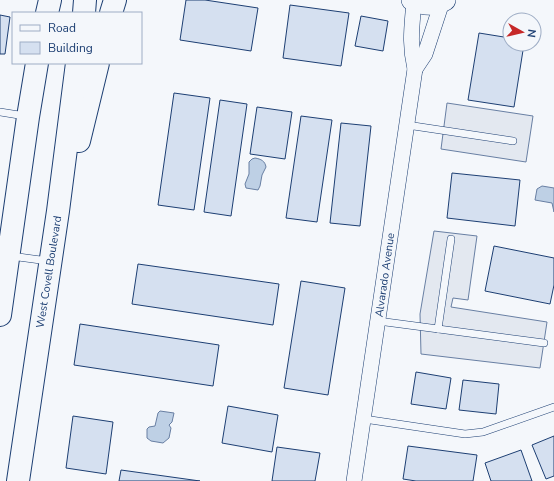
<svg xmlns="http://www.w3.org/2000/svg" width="554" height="481" font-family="'Nunito Sans',sans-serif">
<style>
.parking{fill:#e3e8f0;stroke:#687fa3}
.water{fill:#bed0e5;stroke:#687fa3}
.building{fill:#d5e0f0;stroke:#1d3f73}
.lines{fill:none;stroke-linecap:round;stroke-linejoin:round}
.lane-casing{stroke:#1d3f73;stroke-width:8}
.street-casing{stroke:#1d3f73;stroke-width:16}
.secondary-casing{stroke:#1d3f73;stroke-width:22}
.primary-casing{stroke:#1d3f73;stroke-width:24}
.lane{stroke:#f4f7fb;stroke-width:7}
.street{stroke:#f4f7fb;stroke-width:15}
.secondary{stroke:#f4f7fb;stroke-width:21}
.primary{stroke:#f4f7fb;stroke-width:22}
.labels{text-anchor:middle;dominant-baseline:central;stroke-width:3;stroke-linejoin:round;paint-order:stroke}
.street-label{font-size:11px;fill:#1d3f73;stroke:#f4f7fb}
</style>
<rect width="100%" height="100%" fill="#f4f7fb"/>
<!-- parking -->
<g class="parking">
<polygon points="447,103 533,116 526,162 441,149"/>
<polygon points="434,231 477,236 468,300 453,298 451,307 547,322 540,368 421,354 420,314"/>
</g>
<!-- water -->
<g class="water">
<path d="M 255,158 C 261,159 265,161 266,167 L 262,175 L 260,186 L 258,190 L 246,188 L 245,184 L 249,174 L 249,162 L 252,159 Z"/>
<polygon points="542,186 554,188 554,212 552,203 535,200 537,189"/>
<polygon points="160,411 174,413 172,422 169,425 171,428 169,438 163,443 151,441 147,438 147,429 149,427 155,426 158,413"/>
</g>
<!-- building -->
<g class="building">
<polygon points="186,0 205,0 258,8 251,51 180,40"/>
<polygon points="290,5 349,13 341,66 283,58"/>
<polygon points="0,15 10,17 5,54 0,54"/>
<polygon points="361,16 388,21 383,51 355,46"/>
<polygon points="479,33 510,38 510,44 524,44 514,107 468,100"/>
<polygon points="174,93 210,98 194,210 158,205"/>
<polygon points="220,100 247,104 231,216 204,212"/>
<polygon points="257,107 292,112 285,159 250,154"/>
<polygon points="301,116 332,120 317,222 286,218"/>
<polygon points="341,123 371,126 360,226 330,223"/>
<polygon points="452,173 520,180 515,226 447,218"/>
<polygon points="494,246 554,258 554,285 550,304 485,291"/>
<polygon points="138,264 279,284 273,325 132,304"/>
<polygon points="301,281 345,288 328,395 284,388"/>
<polygon points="80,324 219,345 213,386 74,365"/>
<polygon points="416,372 451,378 446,409 411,404"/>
<polygon points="463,380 499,384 496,414 459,410"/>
<polygon points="228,406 278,415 272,452 222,443"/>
<polygon points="73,416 113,422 106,474 66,468"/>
<polygon points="554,436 554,476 546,479 532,445"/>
<polygon points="408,446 477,455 473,481 416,481 403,479"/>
<polygon points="277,447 320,453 315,481 272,481"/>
<polygon points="521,450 532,481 491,481 485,463"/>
<polygon points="121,470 200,481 119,481"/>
</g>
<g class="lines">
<defs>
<g id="lane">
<polyline points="0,112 25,116"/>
<polyline points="407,125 513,141"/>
<polyline points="11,256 48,261"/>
<polyline points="378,321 544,343"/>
<polyline points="438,329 451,239"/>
<polyline points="364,419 465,434 483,432 554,407"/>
</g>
<g id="street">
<polyline points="415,69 425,54 442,2"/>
<path d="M 354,481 L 415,69 C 409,43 412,27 414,1"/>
</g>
<path id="secondary" d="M 412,0 C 423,5 435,6 445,0"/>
<g id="primary">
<polyline points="47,13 50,0"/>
<polyline points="84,13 85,0"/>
<polyline points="111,13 115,0"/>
<polyline points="79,141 98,63"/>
<polyline points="0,315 28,117 37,63"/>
<polyline points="18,481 58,211 77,63"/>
</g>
</defs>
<!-- lane casing -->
<use href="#lane" class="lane-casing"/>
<!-- street casing -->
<use href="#street" class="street-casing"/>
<!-- secondary casing -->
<use href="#secondary" class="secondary-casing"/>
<!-- primary casing -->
<use href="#primary" class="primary-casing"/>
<!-- lane -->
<use href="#lane" class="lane"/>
<!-- street -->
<use href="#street" class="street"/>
<!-- secondary -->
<use href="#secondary" class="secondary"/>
<!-- primary -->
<use href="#primary" class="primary"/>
</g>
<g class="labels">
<!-- street labels -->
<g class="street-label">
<text transform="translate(49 272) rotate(-81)">West Covell Boulevard</text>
<text transform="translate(385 275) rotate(-82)">Alvarado Avenue</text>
</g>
</g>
<!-- legend -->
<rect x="12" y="12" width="130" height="52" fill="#f4f7fb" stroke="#9eadc5"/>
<rect x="20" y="25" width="20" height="6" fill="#f4f7fb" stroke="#9eadc5"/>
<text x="48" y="32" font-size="12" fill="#1d3f73">Road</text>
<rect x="20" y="42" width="20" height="12" fill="#d5e0f0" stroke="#9eadc5"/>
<text x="48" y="52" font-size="12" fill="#1d3f73">Building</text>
<!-- north arrow -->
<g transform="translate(522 32) rotate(98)"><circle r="19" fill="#f4f7fb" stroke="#9eadc5"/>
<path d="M0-3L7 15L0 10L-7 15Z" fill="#c62828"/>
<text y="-6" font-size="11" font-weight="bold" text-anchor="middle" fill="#1d3f73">N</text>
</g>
</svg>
